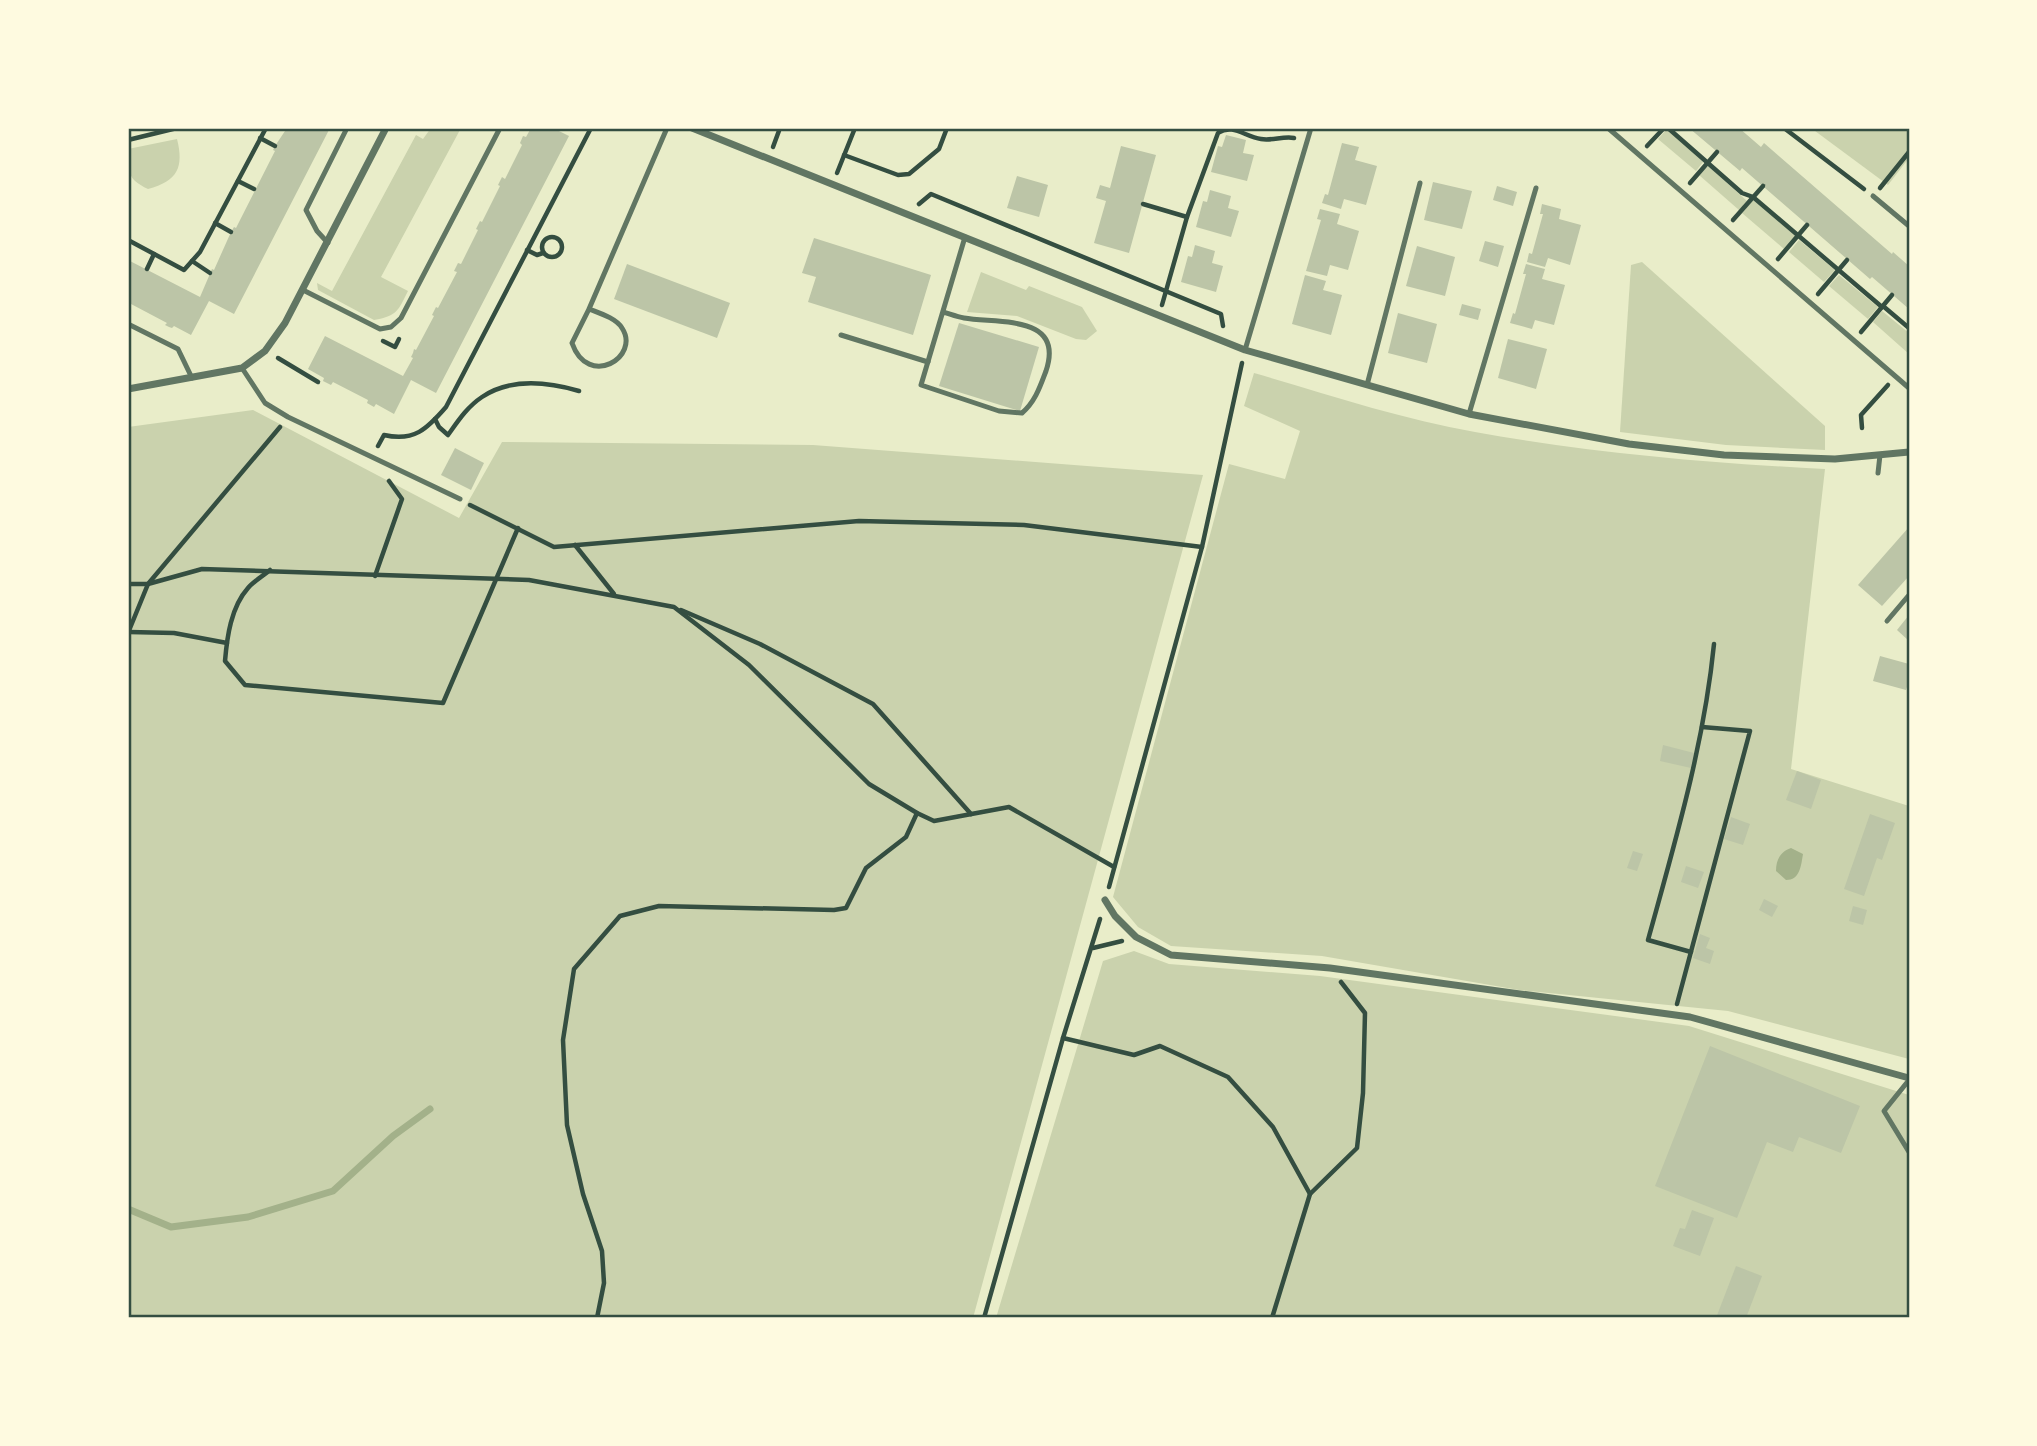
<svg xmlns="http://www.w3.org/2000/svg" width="2037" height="1446" font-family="Quicksand,sans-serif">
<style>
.green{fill:#cad2ad}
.water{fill:#a3b18a}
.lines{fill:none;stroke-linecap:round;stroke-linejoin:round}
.stream{stroke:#a3b18a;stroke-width:7}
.building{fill:#bcc5a7}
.path{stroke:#344e41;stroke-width:4.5}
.service{stroke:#617663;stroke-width:5}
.minor{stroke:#617663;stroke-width:7}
.neatline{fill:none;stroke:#344e41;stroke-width:2.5}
</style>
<rect width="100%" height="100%" fill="#e9edc9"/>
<!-- green -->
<g class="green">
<path d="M 431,128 L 461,128 L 381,277 L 408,291 C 398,311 397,316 374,320 L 318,290 L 317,283 L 332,291 L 416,135 L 423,139 Z"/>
<polygon points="1811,128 1909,128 1909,158 1888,185"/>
<polygon points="1667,129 1703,162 1696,171 1658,139"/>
<path d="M 177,139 C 184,167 178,181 148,189 C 127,179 128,172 128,149 Z"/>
<polygon points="1708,166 1747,201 1739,210 1699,175"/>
<polygon points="1753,200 1796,236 1784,249 1742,213"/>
<polygon points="1799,240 1835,270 1824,282 1789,252"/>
<polygon points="1642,262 1825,426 1825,450 1726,445 1620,432 1631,265"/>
<polygon points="981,272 1026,290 1029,286 1082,307 1097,331 1086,340 1076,339 1017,316 967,312"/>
<polygon points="1839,275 1878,307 1868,319 1829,286"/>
<polygon points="1882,311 1909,333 1909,354 1873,322"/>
<path d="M 1254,373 C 1327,394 1401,419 1475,432 C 1591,453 1708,463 1825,469 L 1791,769 L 1909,806 L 1909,1059 L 1728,1011 L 1519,990 L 1322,956 L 1171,946 L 1138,927 L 1113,897 L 1229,464 L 1285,479 L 1300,431 L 1244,406 Z"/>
<polygon points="253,410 459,518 502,442 813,445 1203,475 973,1318 128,1318 128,427"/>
<polygon points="1134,951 1169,964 1320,976 1689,1026 1909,1095 1909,1318 996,1318 1103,961"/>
</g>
<!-- water -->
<path class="water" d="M 1791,848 L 1803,854 C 1801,866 1800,880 1786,880 L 1776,871 C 1776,860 1780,852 1791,848 Z"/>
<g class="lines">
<!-- stream -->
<polyline class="stream" points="128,1209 171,1227 248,1217 333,1191 393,1136 430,1109"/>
</g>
<!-- building -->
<g class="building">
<polygon points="287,128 330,128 234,314 209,301 191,335 174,326 172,328 169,327 165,325 167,323 131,304 128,305 128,260 200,297 212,269 214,270 231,232 234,227 236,228 275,151 273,150 275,146"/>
<polygon points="531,128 553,128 569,136 436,393 411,380 394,414 376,404 374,407 367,403 368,400 333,382 331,385 323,381 324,378 308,369 325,336 403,376 413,358 411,357 413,353 414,349 416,350 434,316 432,315 436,307 438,308 457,272 454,271 458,263 461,264 478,230 476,229 480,221 482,222 500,186 498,185 502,177 505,179 522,145 520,143 523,136 526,137"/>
<polygon points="1689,128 1739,128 1761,147 1764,143 1892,254 1893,252 1909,266 1909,309 1872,277 1870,279 1742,168 1740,171"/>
<polygon points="1226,135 1246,140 1243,153 1254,155 1247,181 1211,172 1218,146 1222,147"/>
<polygon points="1342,143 1359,147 1355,160 1377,166 1366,205 1344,199 1341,209 1322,203 1325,194 1328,195"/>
<polygon points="1121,146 1156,155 1129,253 1094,243 1106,201 1096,198 1100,185 1110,188"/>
<polygon points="1017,176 1048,185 1039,217 1007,208"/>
<polygon points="1433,182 1472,191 1462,229 1424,220"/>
<polygon points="1497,186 1517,192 1513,206 1493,200"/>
<polygon points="1210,190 1231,196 1228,208 1239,211 1231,237 1196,227 1203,201 1207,202"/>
<polygon points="1542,204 1561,209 1559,219 1581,225 1570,265 1548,258 1545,267 1527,262 1529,253 1532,254 1543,214 1540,214"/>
<polygon points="1320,209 1340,214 1337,224 1359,231 1348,270 1330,265 1327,276 1306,271 1321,220 1317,219"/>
<polygon points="814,238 931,275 913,335 808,302 816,277 802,273"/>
<polygon points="1485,241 1504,246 1498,267 1479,261"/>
<polygon points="1195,245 1215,251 1212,263 1223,266 1216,292 1181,282 1188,256 1192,257"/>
<polygon points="1417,246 1455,257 1445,296 1406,286"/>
<polygon points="627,264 730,303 717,338 614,299"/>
<polygon points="1526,264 1545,269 1542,279 1565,285 1554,325 1535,320 1532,329 1510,323 1513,313 1515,314 1526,274 1523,274"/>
<polygon points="1305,275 1326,281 1323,290 1342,295 1331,335 1292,324"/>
<polygon points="1462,304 1481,309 1478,320 1459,315"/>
<polygon points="1398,313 1437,324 1427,363 1388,353"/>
<polygon points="959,323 1039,347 1020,411 939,386"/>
<polygon points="1508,339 1547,349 1536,389 1498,378"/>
<polygon points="455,448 484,463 471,490 441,475"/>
<polygon points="1909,527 1909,576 1882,606 1858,585"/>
<polygon points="1909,615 1909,641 1897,630"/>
<polygon points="1880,656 1909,664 1909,688 1907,687 1906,690 1873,681"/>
<polygon points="1663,745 1694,753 1691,768 1660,761"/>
<polygon points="1797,771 1821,780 1811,809 1786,800"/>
<polygon points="1870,814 1895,823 1882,860 1877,858 1864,896 1844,889"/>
<polygon points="1731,817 1750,824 1743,845 1724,839"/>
<polygon points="1633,851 1643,854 1637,871 1627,868"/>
<polygon points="1686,866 1704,872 1698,888 1681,882"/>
<polygon points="1764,899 1778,906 1772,917 1759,910"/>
<polygon points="1853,906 1867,910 1863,925 1849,921"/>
<polygon points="1700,934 1710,938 1706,948 1714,951 1710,964 1693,958"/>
<polygon points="1710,1046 1860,1106 1841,1153 1799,1137 1793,1152 1767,1142 1737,1218 1655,1186"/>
<polygon points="1692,1210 1714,1218 1700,1256 1673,1246 1680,1228 1685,1229"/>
<polygon points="1736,1266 1762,1276 1746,1318 1716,1318"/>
</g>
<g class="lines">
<!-- path -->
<g class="path">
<polyline points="1668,128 1742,193 1753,197 1882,307"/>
<polyline points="1784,128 1864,189"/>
<polyline points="260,138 275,146"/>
<polyline points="128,140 177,128"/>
<polyline points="1647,146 1664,128"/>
<polyline points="773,147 780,128"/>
<polyline points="844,155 898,175 909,174 939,149 947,128"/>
<polyline points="837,173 855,128"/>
<polyline points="238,181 254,189"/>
<polyline points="1690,183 1717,152"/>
<polyline points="1880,188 1909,152"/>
<polyline points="919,204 931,194 1221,314 1223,326"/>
<polyline points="1143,204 1187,217"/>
<polyline points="1733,220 1763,186"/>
<polyline points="215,223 231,232"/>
<circle cx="552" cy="247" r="10"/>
<polyline points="128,240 184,270 200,252 266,128"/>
<polyline points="527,250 537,255 543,253"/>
<polyline points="1778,259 1807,225"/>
<polyline points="192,261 210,273"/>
<polyline points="147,269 154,254"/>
<polyline points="1818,294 1847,260"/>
<path d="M 1162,305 L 1187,217 L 1218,133 C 1233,123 1245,137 1261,139 C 1272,141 1283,136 1294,138"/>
<polyline points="1883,306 1909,328"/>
<polyline points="1861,332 1892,295"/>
<polyline points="383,341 395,347 399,339"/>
<polyline points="278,358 318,382"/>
<path d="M 435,419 L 439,427 L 448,435 C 458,421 467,407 482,397 C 510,378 548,382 579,391"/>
<polyline points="1862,428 1861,415 1888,385"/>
<path d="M 378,446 L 384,435 C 414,442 427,429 446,407 L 591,128"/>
<polyline points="470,505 554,547 859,521 1024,525 1202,547"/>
<polyline points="575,545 614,594"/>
<path d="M 270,570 C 263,576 254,581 248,588 C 231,607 227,637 225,661 L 245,685 L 443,703 L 518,528"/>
<polyline points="375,576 402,499 389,481"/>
<polyline points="128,584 148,584 202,569 529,580 674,607 749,665 869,784 917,813 934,821 1009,807 1114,867"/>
<polyline points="681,610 760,644 873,704 971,814"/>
<polyline points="129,632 174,633 227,643"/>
<polyline points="128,633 148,584 280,427"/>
<polyline points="1109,887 1202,547 1242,363"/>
<polyline points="1093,948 1122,941"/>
<path d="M 1691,952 L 1648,940 C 1675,842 1704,745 1714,644"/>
<polyline points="1677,1004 1750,731 1702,727"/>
<polyline points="1063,1038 1134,1055 1160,1046 1228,1077 1273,1127 1310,1194"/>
<polyline points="597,1318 604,1283 602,1251 583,1194 567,1125 563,1040 574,969 620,916 659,906 834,910 846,908 866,868 906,837 917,813"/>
<polyline points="984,1318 1063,1038 1100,919"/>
<polyline points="1272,1318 1310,1194 1357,1148 1363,1093 1365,1013 1341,982"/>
</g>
<!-- service -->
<g class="service">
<polyline points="1608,128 1909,388"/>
<polyline points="1873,196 1909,226"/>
<polyline points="328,243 317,231 306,210 347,128"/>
<polyline points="303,290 380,329 391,327 401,318 500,128"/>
<path d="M 589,309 C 599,313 616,318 622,328 C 641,357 588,389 572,343 L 589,309 L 667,128"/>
<path d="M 943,312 C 950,314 957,317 964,318 C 998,324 1065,314 1046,371 C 1040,387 1035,402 1022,413 L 999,411 L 921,385 L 965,237"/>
<polyline points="128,324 178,349 192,378"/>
<polyline points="841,335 928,362"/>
<polyline points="1245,350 1311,128"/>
<polyline points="242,368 265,403 288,417 460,499"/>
<polyline points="1367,385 1420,183"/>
<polyline points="1469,414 1536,188"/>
<polyline points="1878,473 1880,455"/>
<polyline points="1887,621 1909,595"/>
<polyline points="1909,1080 1884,1111 1909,1152"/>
</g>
<!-- minor -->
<g class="minor">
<polyline points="692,128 1245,350 1469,414 1629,444 1724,455 1835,459 1909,452"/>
<polyline points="128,389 242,368 265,351 285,323 386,128"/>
<polyline points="1105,900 1115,916 1136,937 1171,955 1330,968 1690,1017 1909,1078"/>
</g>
</g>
<!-- border -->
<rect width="2037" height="1446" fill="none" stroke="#fefae0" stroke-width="259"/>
<rect x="130" y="130" width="1778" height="1186" class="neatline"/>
</svg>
